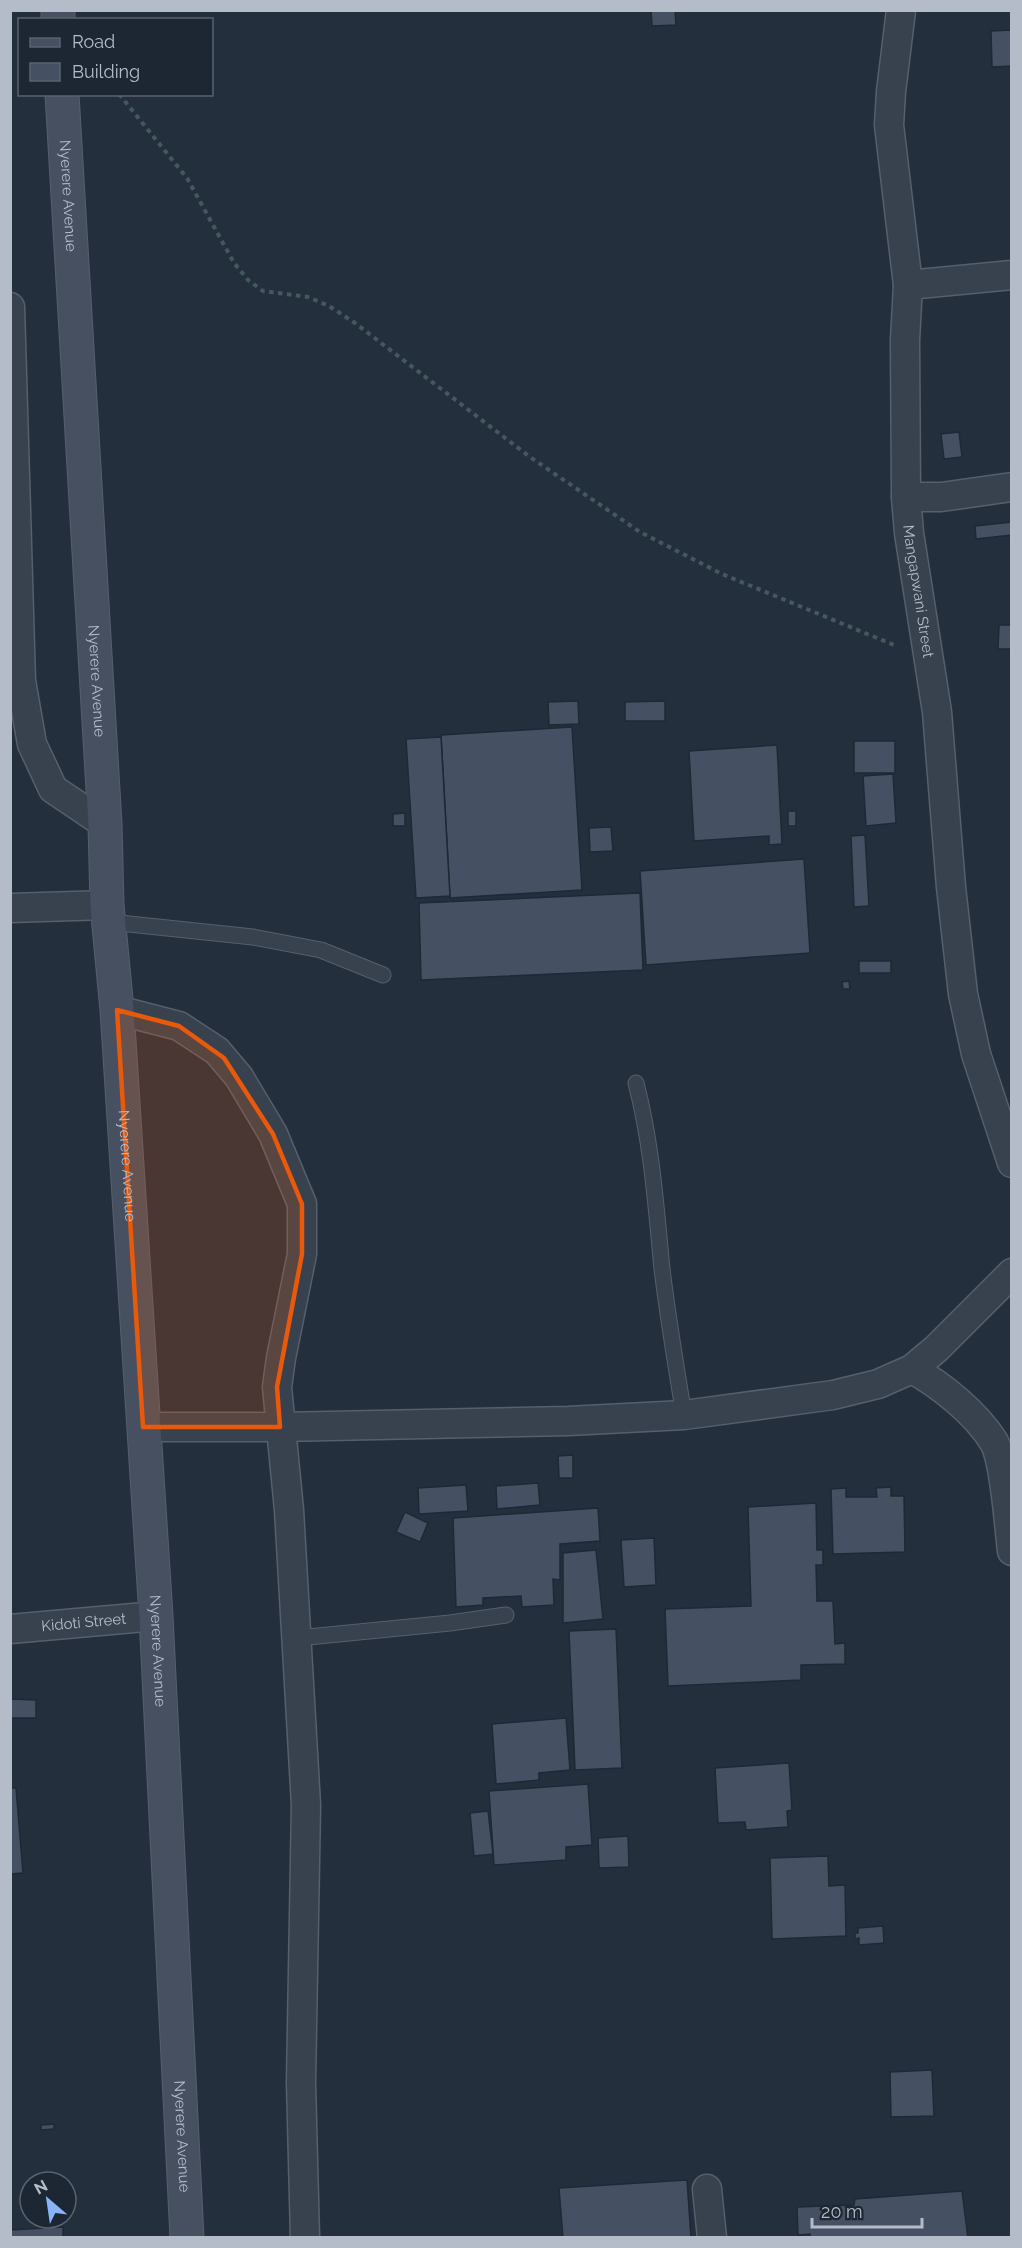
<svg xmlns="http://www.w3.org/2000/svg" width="1022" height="2248" font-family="Raleway,sans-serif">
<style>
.building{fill:#455162;stroke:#1f2835;stroke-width:1.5}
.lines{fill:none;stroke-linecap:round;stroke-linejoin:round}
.lane-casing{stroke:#565f6c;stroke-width:17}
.street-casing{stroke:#565f6c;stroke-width:31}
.secondary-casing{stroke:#565f6c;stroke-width:35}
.path{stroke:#44595c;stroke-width:4;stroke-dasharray:4.5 4.5;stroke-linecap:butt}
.lane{stroke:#38414e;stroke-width:15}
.street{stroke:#38414e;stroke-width:28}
.secondary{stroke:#465061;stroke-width:33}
.marked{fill:#e8590c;fill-opacity:0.2;stroke:#e8590c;stroke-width:4.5;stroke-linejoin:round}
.labels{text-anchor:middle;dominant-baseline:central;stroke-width:5;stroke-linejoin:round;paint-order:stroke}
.street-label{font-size:15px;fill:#b4bcc9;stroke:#1d2633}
</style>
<rect width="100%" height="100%" fill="#242f3e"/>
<!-- building -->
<g class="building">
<polygon points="651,10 675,10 676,25 652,26"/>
<polygon points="1012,30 1012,66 992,67 991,31"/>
<polygon points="959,432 962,457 944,459 941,434"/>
<polygon points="1012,522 1012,535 976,539 975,526"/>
<polygon points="999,625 1012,625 1011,649 998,649"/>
<polygon points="578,701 579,724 549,725 548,702"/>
<polygon points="665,701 665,721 625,721 625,702"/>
<polygon points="572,727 582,890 450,898 441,735"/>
<polygon points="441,737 450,896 416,898 406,739"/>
<rect x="854" y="741" width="41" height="32"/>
<polygon points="777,745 782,844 769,845 769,836 694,841 689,751"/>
<polygon points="893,774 896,823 866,826 863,776"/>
<rect x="788" y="811" width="8" height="15"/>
<polygon points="405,813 405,826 393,826 393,814"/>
<polygon points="611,827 613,851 590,852 589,828"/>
<polygon points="865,835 869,906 854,907 851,836"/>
<polygon points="804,859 810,953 646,965 640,871"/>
<polygon points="640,893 643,970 421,980 419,903"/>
<rect x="859" y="961" width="32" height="12"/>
<polygon points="849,981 850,989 843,989 842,982"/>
<polygon points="573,1455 573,1478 559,1478 558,1456"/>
<polygon points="538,1483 540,1505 497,1509 496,1486"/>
<polygon points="466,1485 468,1511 419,1514 418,1488"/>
<polygon points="891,1487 891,1496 904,1496 905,1552 833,1554 831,1489 846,1488 846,1497 877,1497 876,1488"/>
<polygon points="816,1503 817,1550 823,1550 823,1565 816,1565 817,1601 833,1601 835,1644 845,1643 845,1664 801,1665 801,1680 668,1686 665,1609 751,1606 748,1507"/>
<polygon points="598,1508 600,1541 560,1544 560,1580 553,1579 554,1605 522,1607 521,1596 483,1598 483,1605 456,1607 453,1518"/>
<polygon points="405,1512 428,1523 420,1542 396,1532"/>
<polygon points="654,1538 656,1585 624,1587 621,1540"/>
<polygon points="596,1550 603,1619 563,1623 563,1553"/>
<polygon points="616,1629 622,1768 575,1770 569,1631"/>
<polygon points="10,1699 36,1700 36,1718 10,1718"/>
<polygon points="566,1718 570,1770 539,1773 539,1780 496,1784 492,1724"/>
<polygon points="789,1763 792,1810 787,1811 788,1827 746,1830 745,1822 718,1823 715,1768"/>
<polygon points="588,1784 592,1845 566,1847 566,1860 494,1865 489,1791"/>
<polygon points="10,1788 16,1788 23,1873 10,1874"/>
<polygon points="488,1811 493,1854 474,1856 470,1813"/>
<polygon points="628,1836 629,1867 599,1868 598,1838"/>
<polygon points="828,1856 829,1886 845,1885 846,1936 772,1939 770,1858"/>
<polygon points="883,1926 884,1943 859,1945 859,1938 855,1939 855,1933 858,1933 858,1928"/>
<polygon points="932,2070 934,2116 891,2117 890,2072"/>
<polygon points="54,2124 54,2129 41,2130 41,2125"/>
<polygon points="687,2180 691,2238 563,2238 559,2188"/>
<polygon points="962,2191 968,2238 810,2238 810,2234 798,2235 797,2207 854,2205 855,2199"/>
<polygon points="63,2227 63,2238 10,2238 10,2230"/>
</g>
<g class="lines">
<defs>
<g id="lane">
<polyline points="110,922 253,937 321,950 383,975"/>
<path d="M 636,1083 C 652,1145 656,1207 662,1269 C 668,1318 676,1367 684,1415"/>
<polyline points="298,1638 450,1623 506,1615"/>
</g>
<g id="street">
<path id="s1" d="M 901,10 L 891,92 L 889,125 L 908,285 L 905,340 L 906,497 L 909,533 L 937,712 L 951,887 L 963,994 L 976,1054 L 1012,1163"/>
<polyline points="908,285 1012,275"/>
<polyline points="10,307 21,681 32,744 53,789 105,824"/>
<polyline points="906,497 941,497 1012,487"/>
<polyline points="10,908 107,905"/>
<polyline points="117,1010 179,1026 217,1051 239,1077 273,1134 302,1204 302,1254 281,1358 277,1387 289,1510 306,1805 301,2082 305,2238"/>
<path d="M 912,1369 C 941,1385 976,1413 994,1442 C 1005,1461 1009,1527 1012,1551"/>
<polyline points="143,1427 280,1427 568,1421 684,1415 833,1395 878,1384 912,1369 936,1349 1012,1273"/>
<path id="s2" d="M 10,1629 L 156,1616"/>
<polyline points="707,2189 712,2238"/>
</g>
<g id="secondary">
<polyline points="58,20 58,10"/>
<path id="s3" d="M 62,94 L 105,824 L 107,905 L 117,1010 L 156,1616 L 187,2238"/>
</g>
</defs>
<!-- lane casing -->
<use href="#lane" class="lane-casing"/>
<!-- street casing -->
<use href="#street" class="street-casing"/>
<!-- secondary casing -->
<use href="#secondary" class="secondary-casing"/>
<!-- path -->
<polyline class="path" points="119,94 187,178 234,263 248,280 263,291 308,297 329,306 355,323 530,457 640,532 722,574 894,645"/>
<!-- lane -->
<use href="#lane" class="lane"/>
<!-- street -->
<use href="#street" class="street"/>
<!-- secondary -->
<use href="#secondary" class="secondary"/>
</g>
<!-- marked area -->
<path class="marked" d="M 117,1010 L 179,1026 L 224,1058 L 273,1134 L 302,1204 L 302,1254 L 277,1387 L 280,1427 L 143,1427 Z"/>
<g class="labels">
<!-- street labels -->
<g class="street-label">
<text stroke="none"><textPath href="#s3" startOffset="102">Nyerere Avenue</textPath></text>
<text stroke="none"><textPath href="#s1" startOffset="584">Mangapwani Street</textPath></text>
<text stroke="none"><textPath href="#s3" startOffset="588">Nyerere Avenue</textPath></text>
<text stroke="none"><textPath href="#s3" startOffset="1074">Nyerere Avenue</textPath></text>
<text stroke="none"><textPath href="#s2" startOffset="74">Kidoti Street</textPath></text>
<text stroke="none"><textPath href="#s3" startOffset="1560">Nyerere Avenue</textPath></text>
<text stroke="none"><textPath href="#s3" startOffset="2046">Nyerere Avenue</textPath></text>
</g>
</g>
<!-- border -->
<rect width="1022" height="2248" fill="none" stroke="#b4bcc9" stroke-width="24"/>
<!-- legend -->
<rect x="18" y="18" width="195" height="78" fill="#1d2633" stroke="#59626f" stroke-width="1.5"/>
<rect x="30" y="38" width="30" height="9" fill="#465061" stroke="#59626f" stroke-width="1.5"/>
<text x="72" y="48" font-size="18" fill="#b4bcc9">Road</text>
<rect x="30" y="63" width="30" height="18" fill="#455162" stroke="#59626f" stroke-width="1.5"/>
<text x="72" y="78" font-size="18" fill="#b4bcc9">Building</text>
<!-- north arrow -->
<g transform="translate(48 2200) rotate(331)"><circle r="28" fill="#1d2633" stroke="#59626f" stroke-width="1.5"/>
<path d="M0-4.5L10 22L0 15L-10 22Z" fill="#8ab4f8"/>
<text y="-9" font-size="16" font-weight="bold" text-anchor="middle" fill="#b4bcc9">N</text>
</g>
<!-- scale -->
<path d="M812 2218v9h110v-9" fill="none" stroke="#b4bcc9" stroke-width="3"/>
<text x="821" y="2218" font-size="18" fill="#b4bcc9" stroke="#1d2633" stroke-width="4.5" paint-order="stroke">20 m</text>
</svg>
